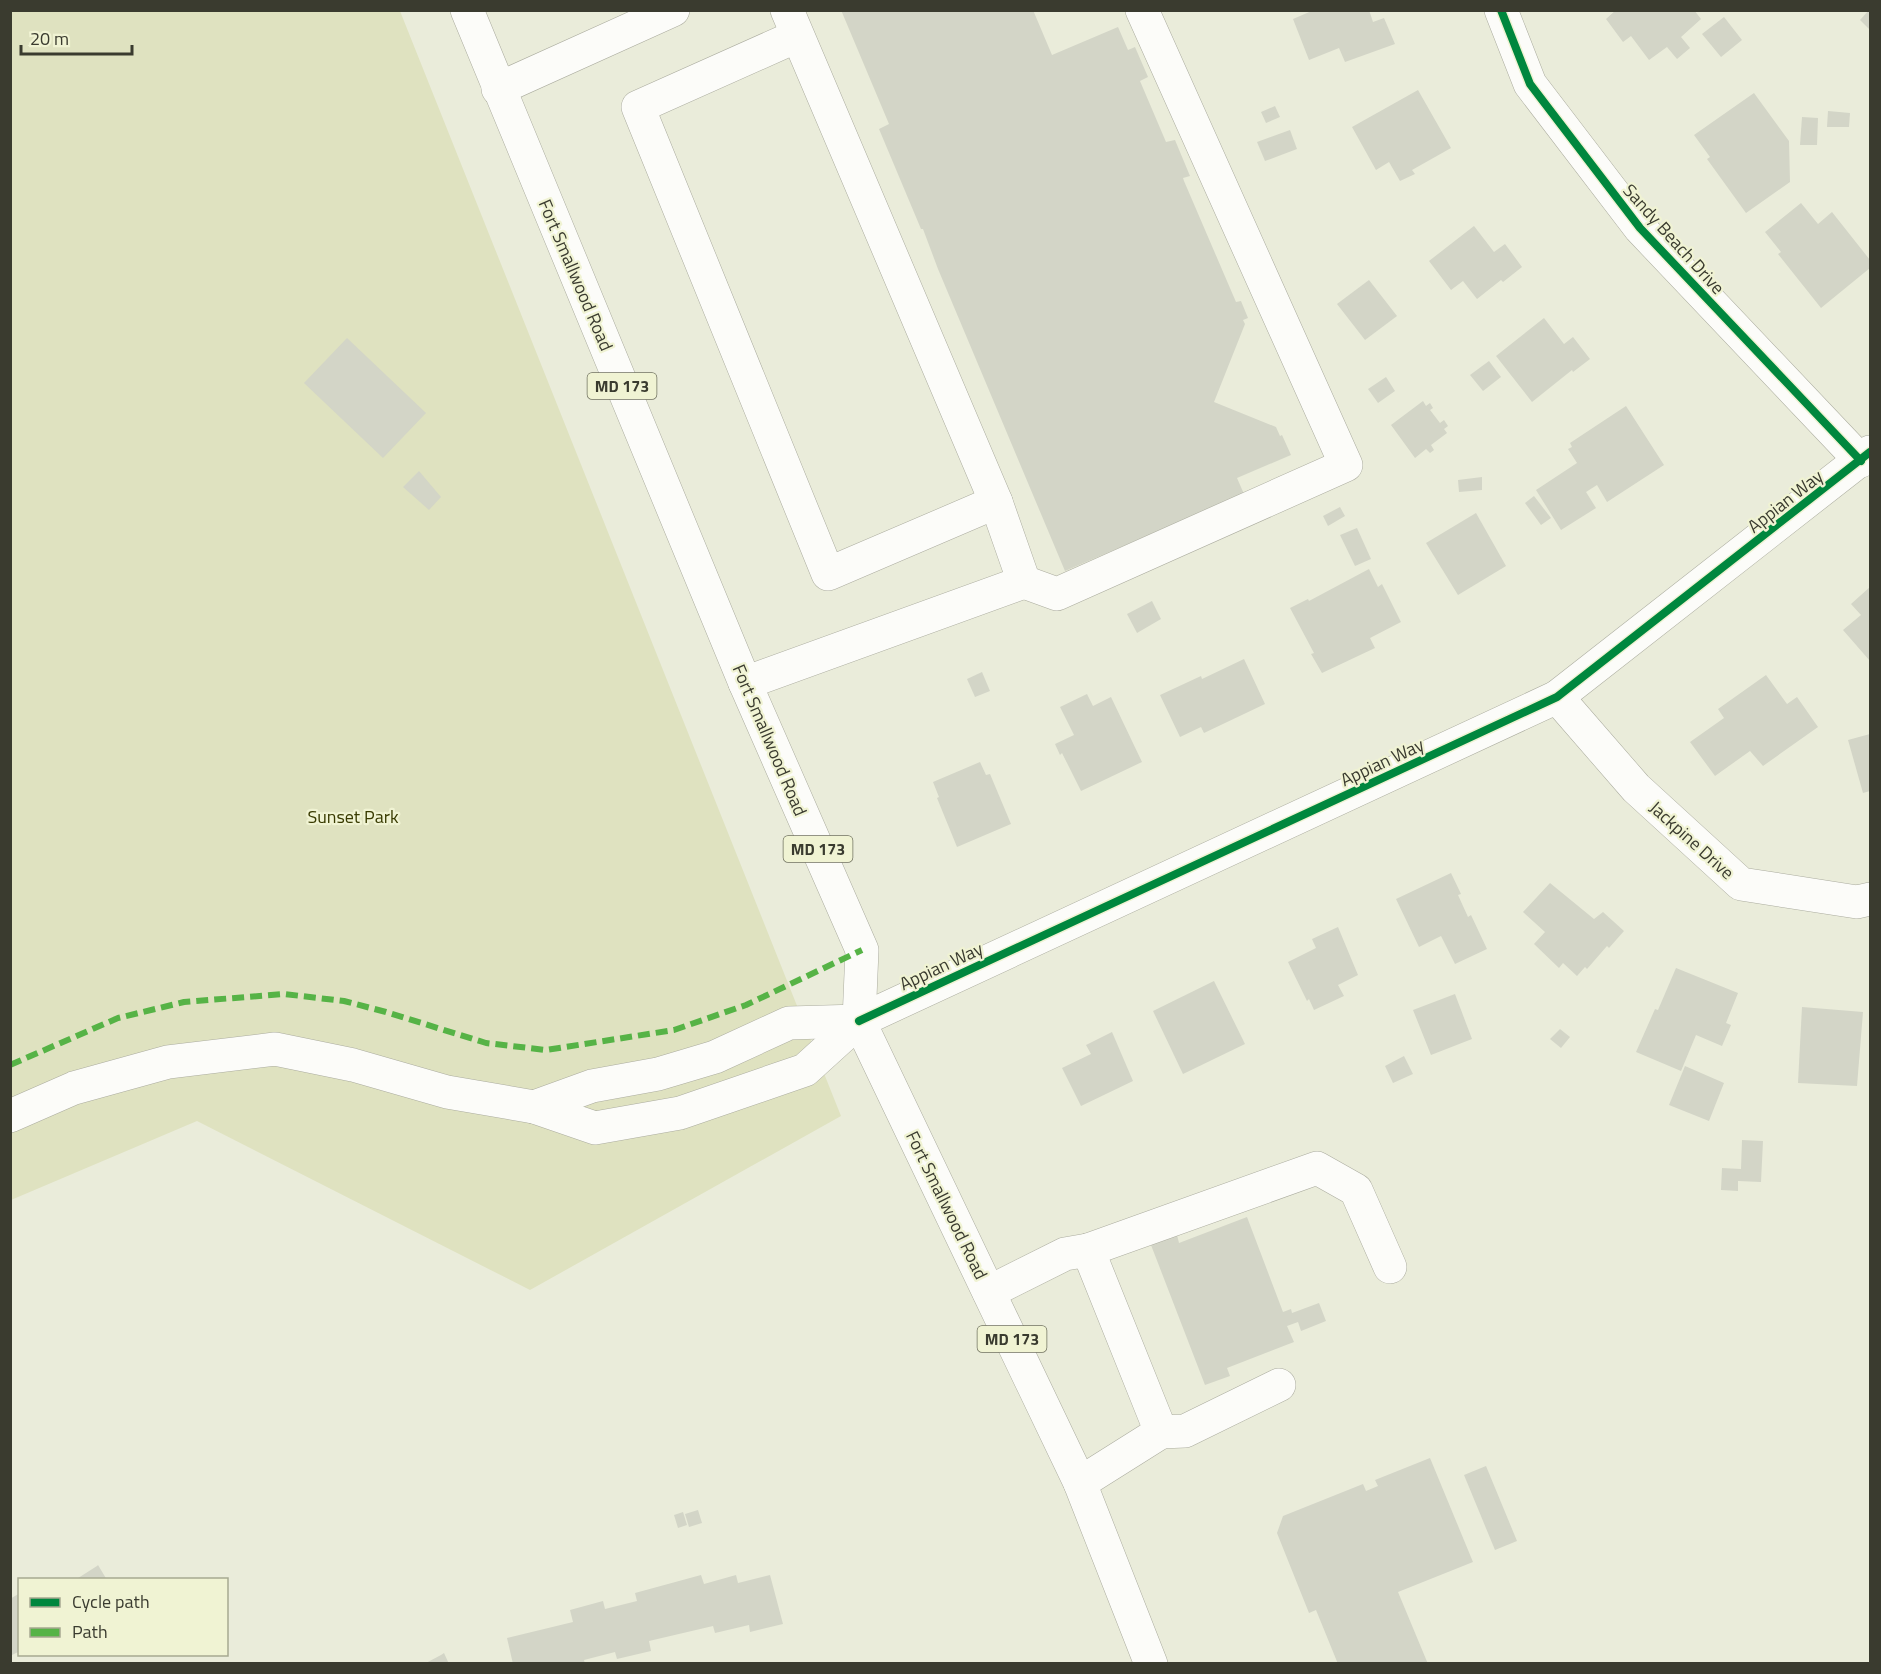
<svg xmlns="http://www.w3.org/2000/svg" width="1881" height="1674" font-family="'Titillium Web',sans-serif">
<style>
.green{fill:#dfe2c0}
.building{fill:#d3d5c7}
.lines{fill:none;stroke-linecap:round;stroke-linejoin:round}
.minor-casing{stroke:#abac9f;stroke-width:34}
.major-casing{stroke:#abac9f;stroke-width:34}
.minor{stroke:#fcfcf9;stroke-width:33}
.major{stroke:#fcfcf9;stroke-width:33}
.quiet{stroke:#56b346;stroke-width:6;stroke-dasharray:12 6;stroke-linecap:butt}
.cycleway-casing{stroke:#f0f3d3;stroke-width:11}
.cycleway{stroke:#00873e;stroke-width:8}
.labels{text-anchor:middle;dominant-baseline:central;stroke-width:4.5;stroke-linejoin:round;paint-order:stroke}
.shield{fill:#f0f3d3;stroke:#717260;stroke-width:1.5}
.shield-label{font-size:16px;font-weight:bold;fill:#3a3b2f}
.street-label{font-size:18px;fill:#3a3b2f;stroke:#f0f3d3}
.park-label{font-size:18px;fill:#383a00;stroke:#f0f3d3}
</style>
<rect width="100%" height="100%" fill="#eaecda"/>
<!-- green -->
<polygon class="green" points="11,11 400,11 841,1116 530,1290 197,1121 11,1200"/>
<!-- building -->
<g class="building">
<polygon points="841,10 1033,10 1052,55 1118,27 1128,50 1135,47 1148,77 1140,81 1166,142 1175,140 1190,176 1183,178 1184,181 1236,302 1241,301 1248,318 1243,320 1245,324 1214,402 1276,427 1280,436 1282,435 1291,455 1237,478 1244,494 1065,571 938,269 923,229 921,229 879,129 889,124"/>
<polygon points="1314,10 1369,10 1373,22 1384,18 1395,44 1345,62 1339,48 1309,60 1293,19"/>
<polygon points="1616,10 1694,10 1701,19 1681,37 1690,48 1677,59 1667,47 1649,60 1631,36 1623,42 1606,19"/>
<polygon points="1869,10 1870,10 1870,30 1860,20"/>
<polygon points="1724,17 1742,40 1721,57 1702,34"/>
<polygon points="1418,90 1451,148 1412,170 1415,174 1400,181 1389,162 1376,170 1352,127"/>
<polygon points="1754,93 1789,141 1790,182 1746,213 1707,159 1710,157 1694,135"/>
<polygon points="1275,106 1280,117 1266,123 1261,112"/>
<polygon points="1828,111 1850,113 1849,127 1827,127"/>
<polygon points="1802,117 1818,118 1817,145 1800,145"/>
<polygon points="1290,130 1297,149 1265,161 1257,142"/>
<polygon points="1801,203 1818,224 1832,212 1870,260 1870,268 1821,308 1778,254 1781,252 1765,232"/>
<polygon points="1474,226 1494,252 1505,244 1522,267 1503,282 1501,280 1477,299 1463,281 1451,290 1429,261"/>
<polygon points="1369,280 1397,316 1365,340 1337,304"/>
<polygon points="1544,318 1564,344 1573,337 1590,359 1573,372 1572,370 1532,402 1496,356"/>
<polygon points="347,338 426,413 383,458 304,383"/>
<polygon points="1489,361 1501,377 1483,391 1470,375"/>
<polygon points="1386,377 1395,391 1378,403 1368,389"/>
<polygon points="1423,401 1426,406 1430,403 1433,408 1430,410 1440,423 1444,420 1448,426 1444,429 1447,433 1431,445 1434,450 1430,453 1426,449 1415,458 1391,425"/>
<polygon points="1626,406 1664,465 1607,502 1597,485 1586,492 1596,508 1561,530 1536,490 1577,463 1568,449 1572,447 1570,443"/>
<polygon points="419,471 441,497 429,510 403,487"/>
<polygon points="1482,477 1482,490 1459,492 1458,480"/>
<polygon points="1534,496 1551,518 1541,525 1525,503"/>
<polygon points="1340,507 1345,516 1328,526 1323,516"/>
<polygon points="1476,513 1506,566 1458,595 1426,543"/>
<polygon points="1357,528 1371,559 1355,566 1340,535"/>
<polygon points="1369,569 1378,587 1382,584 1401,622 1370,638 1375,648 1322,673 1311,654 1314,653 1290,608 1308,599 1309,601"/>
<polygon points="1870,587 1870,661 1843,630 1861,615 1851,604"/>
<polygon points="1152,601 1161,619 1137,633 1127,614"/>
<polygon points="1244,659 1265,704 1204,733 1201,727 1180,737 1160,695 1201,676 1202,679"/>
<polygon points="982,672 990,691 975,697 967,679"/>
<polygon points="1766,675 1787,704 1797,697 1818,727 1763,766 1750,751 1715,776 1690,742 1724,718 1718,709"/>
<polygon points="1087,694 1093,706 1111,697 1142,762 1081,791 1062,753 1060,755 1055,744 1074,735 1060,707"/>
<polygon points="1870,734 1870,791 1863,793 1848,740"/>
<polygon points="980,762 986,775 990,774 1011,824 957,847 937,798 939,797 933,782"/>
<polygon points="1451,873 1461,894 1458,895 1468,917 1471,915 1487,949 1455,964 1441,936 1419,947 1396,899"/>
<polygon points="1550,883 1594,919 1603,912 1624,931 1609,948 1607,946 1587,969 1585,967 1577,976 1563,963 1559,968 1534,944 1545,932 1523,912"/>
<polygon points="1338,927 1358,975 1338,985 1344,996 1314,1010 1309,999 1307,1001 1288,962 1316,948 1312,939"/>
<polygon points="1676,968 1738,993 1726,1023 1731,1025 1722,1046 1696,1035 1681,1071 1636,1052 1655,1009 1658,1010"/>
<polygon points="1214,981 1245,1044 1183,1074 1153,1011"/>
<polygon points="1455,994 1472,1039 1431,1055 1413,1010"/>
<polygon points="1802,1007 1863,1012 1857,1086 1798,1083"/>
<polygon points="1560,1029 1570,1037 1561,1048 1550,1039"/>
<polygon points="1112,1032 1133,1081 1081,1106 1062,1068 1091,1054 1086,1045"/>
<polygon points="1404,1056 1413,1074 1393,1083 1385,1066"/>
<polygon points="1685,1066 1724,1083 1709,1121 1669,1105"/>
<polygon points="1742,1140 1763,1141 1761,1182 1738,1181 1738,1191 1721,1190 1722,1168 1741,1169"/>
<polygon points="1247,1217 1283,1312 1291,1309 1292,1313 1319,1303 1326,1321 1301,1331 1298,1322 1287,1326 1294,1342 1227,1368 1230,1376 1205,1385 1151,1245 1177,1235 1179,1243"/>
<polygon points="1430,1458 1473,1562 1398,1592 1428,1664 1338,1664 1316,1610 1309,1613 1277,1533 1283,1516 1363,1484 1366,1491 1378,1486 1375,1480"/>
<polygon points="1486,1466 1517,1541 1495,1550 1464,1475"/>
<polygon points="698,1510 702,1523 689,1527 685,1514"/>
<polygon points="683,1512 687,1525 678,1528 674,1515"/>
<polygon points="98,1565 107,1580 75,1580 97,1566"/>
<polygon points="701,1575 704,1584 736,1575 738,1583 770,1575 783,1624 750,1632 749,1625 715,1633 713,1626 649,1641 651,1651 617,1659 615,1652 584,1660 585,1664 513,1664 507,1638 573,1622 570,1610 603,1601 605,1609 637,1601 635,1593"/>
<polygon points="20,1593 20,1651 10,1656 10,1599"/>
<polygon points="444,1653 449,1664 424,1664 441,1655"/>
</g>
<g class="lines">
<defs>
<g id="minor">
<polyline points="1501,10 1530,84 1640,228 1861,461"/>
<polyline points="797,36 638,107 828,574 996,502"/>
<polyline points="498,89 673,10"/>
<polyline points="1024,582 1057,594 1346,465 1142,10"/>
<polyline points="745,683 1024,582 996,502 787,10"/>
<polyline points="1557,697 1636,788 1741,884 1857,902 1870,899"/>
<polyline points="534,1107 592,1086 658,1074 715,1057 789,1023 859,1021"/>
<polyline points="10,1116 74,1088 168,1062 275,1049 353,1065 447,1092 534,1107 595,1128 680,1113 805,1070 859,1021 1557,697 1870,452"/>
<polyline points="1088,1250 1317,1168 1356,1190 1390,1267"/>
<polyline points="989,1292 1065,1254 1088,1250 1161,1432 1080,1483"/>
<polyline points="1161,1432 1185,1431 1279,1385"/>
</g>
<polyline id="major" points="467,10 745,683 862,950 859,1021 1080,1483 1151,1664"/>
</defs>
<!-- minor casing -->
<use href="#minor" class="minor-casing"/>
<!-- major casing -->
<use href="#major" class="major-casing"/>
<!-- minor -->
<use href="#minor" class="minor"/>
<!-- major -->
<use href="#major" class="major"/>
<!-- quiet -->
<polyline class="quiet" points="10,1065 118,1018 184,1002 284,994 344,1001 386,1012 486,1043 546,1050 674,1030 746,1005 862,950"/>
<defs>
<g id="cycleway">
<polyline points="1501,10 1530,84 1640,228 1861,461"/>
<polyline points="859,1021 1557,697 1870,452"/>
</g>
</defs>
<!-- cycleway casing -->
<use href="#cycleway" class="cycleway-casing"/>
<!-- cycleway -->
<use href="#cycleway" class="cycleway"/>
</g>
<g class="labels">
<!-- shield labels -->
<g class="shield">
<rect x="587.5" y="373" width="69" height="26" rx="4.5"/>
<rect x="783.5" y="836" width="69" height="26" rx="4.5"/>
<rect x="977.5" y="1326" width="69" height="26" rx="4.5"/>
</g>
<g class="shield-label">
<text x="622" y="386">MD 173</text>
<text x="818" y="849">MD 173</text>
<text x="1012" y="1339">MD 173</text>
</g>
<!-- street labels -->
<g class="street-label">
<text transform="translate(1674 239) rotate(48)">Sandy Beach Drive</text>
<text transform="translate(576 275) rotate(67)">Fort Smallwood Road</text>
<text transform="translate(1785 501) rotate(-38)">Appian Way</text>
<text transform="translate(770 740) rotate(67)">Fort Smallwood Road</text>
<text transform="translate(1382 762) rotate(-25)">Appian Way</text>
<text transform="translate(1692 840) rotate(42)">Jackpine Drive</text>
<text transform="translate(941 966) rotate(-25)">Appian Way</text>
<text transform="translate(947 1205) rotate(64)">Fort Smallwood Road</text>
</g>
<!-- park labels -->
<g class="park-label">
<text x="353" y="816">Sunset Park</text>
</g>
</g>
<!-- border -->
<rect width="1881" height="1674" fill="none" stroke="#3a3b2f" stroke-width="24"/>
<!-- legend -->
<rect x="18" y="1578" width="210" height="78" fill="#f0f3d3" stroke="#a7a991" stroke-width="1.5"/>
<rect x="30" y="1598" width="30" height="9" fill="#00873e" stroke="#a7a991" stroke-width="1.5"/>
<text x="72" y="1608" font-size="18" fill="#3a3b2f">Cycle path</text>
<rect x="30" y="1628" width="30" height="9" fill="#56b346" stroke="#a7a991" stroke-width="1.5"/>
<text x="72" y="1638" font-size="18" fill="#3a3b2f">Path</text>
<!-- scale -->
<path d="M21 45v9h111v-9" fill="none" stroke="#3a3b2f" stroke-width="3"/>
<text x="30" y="45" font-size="18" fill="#3a3b2f" stroke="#f0f3d3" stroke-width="4.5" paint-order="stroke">20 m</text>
</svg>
